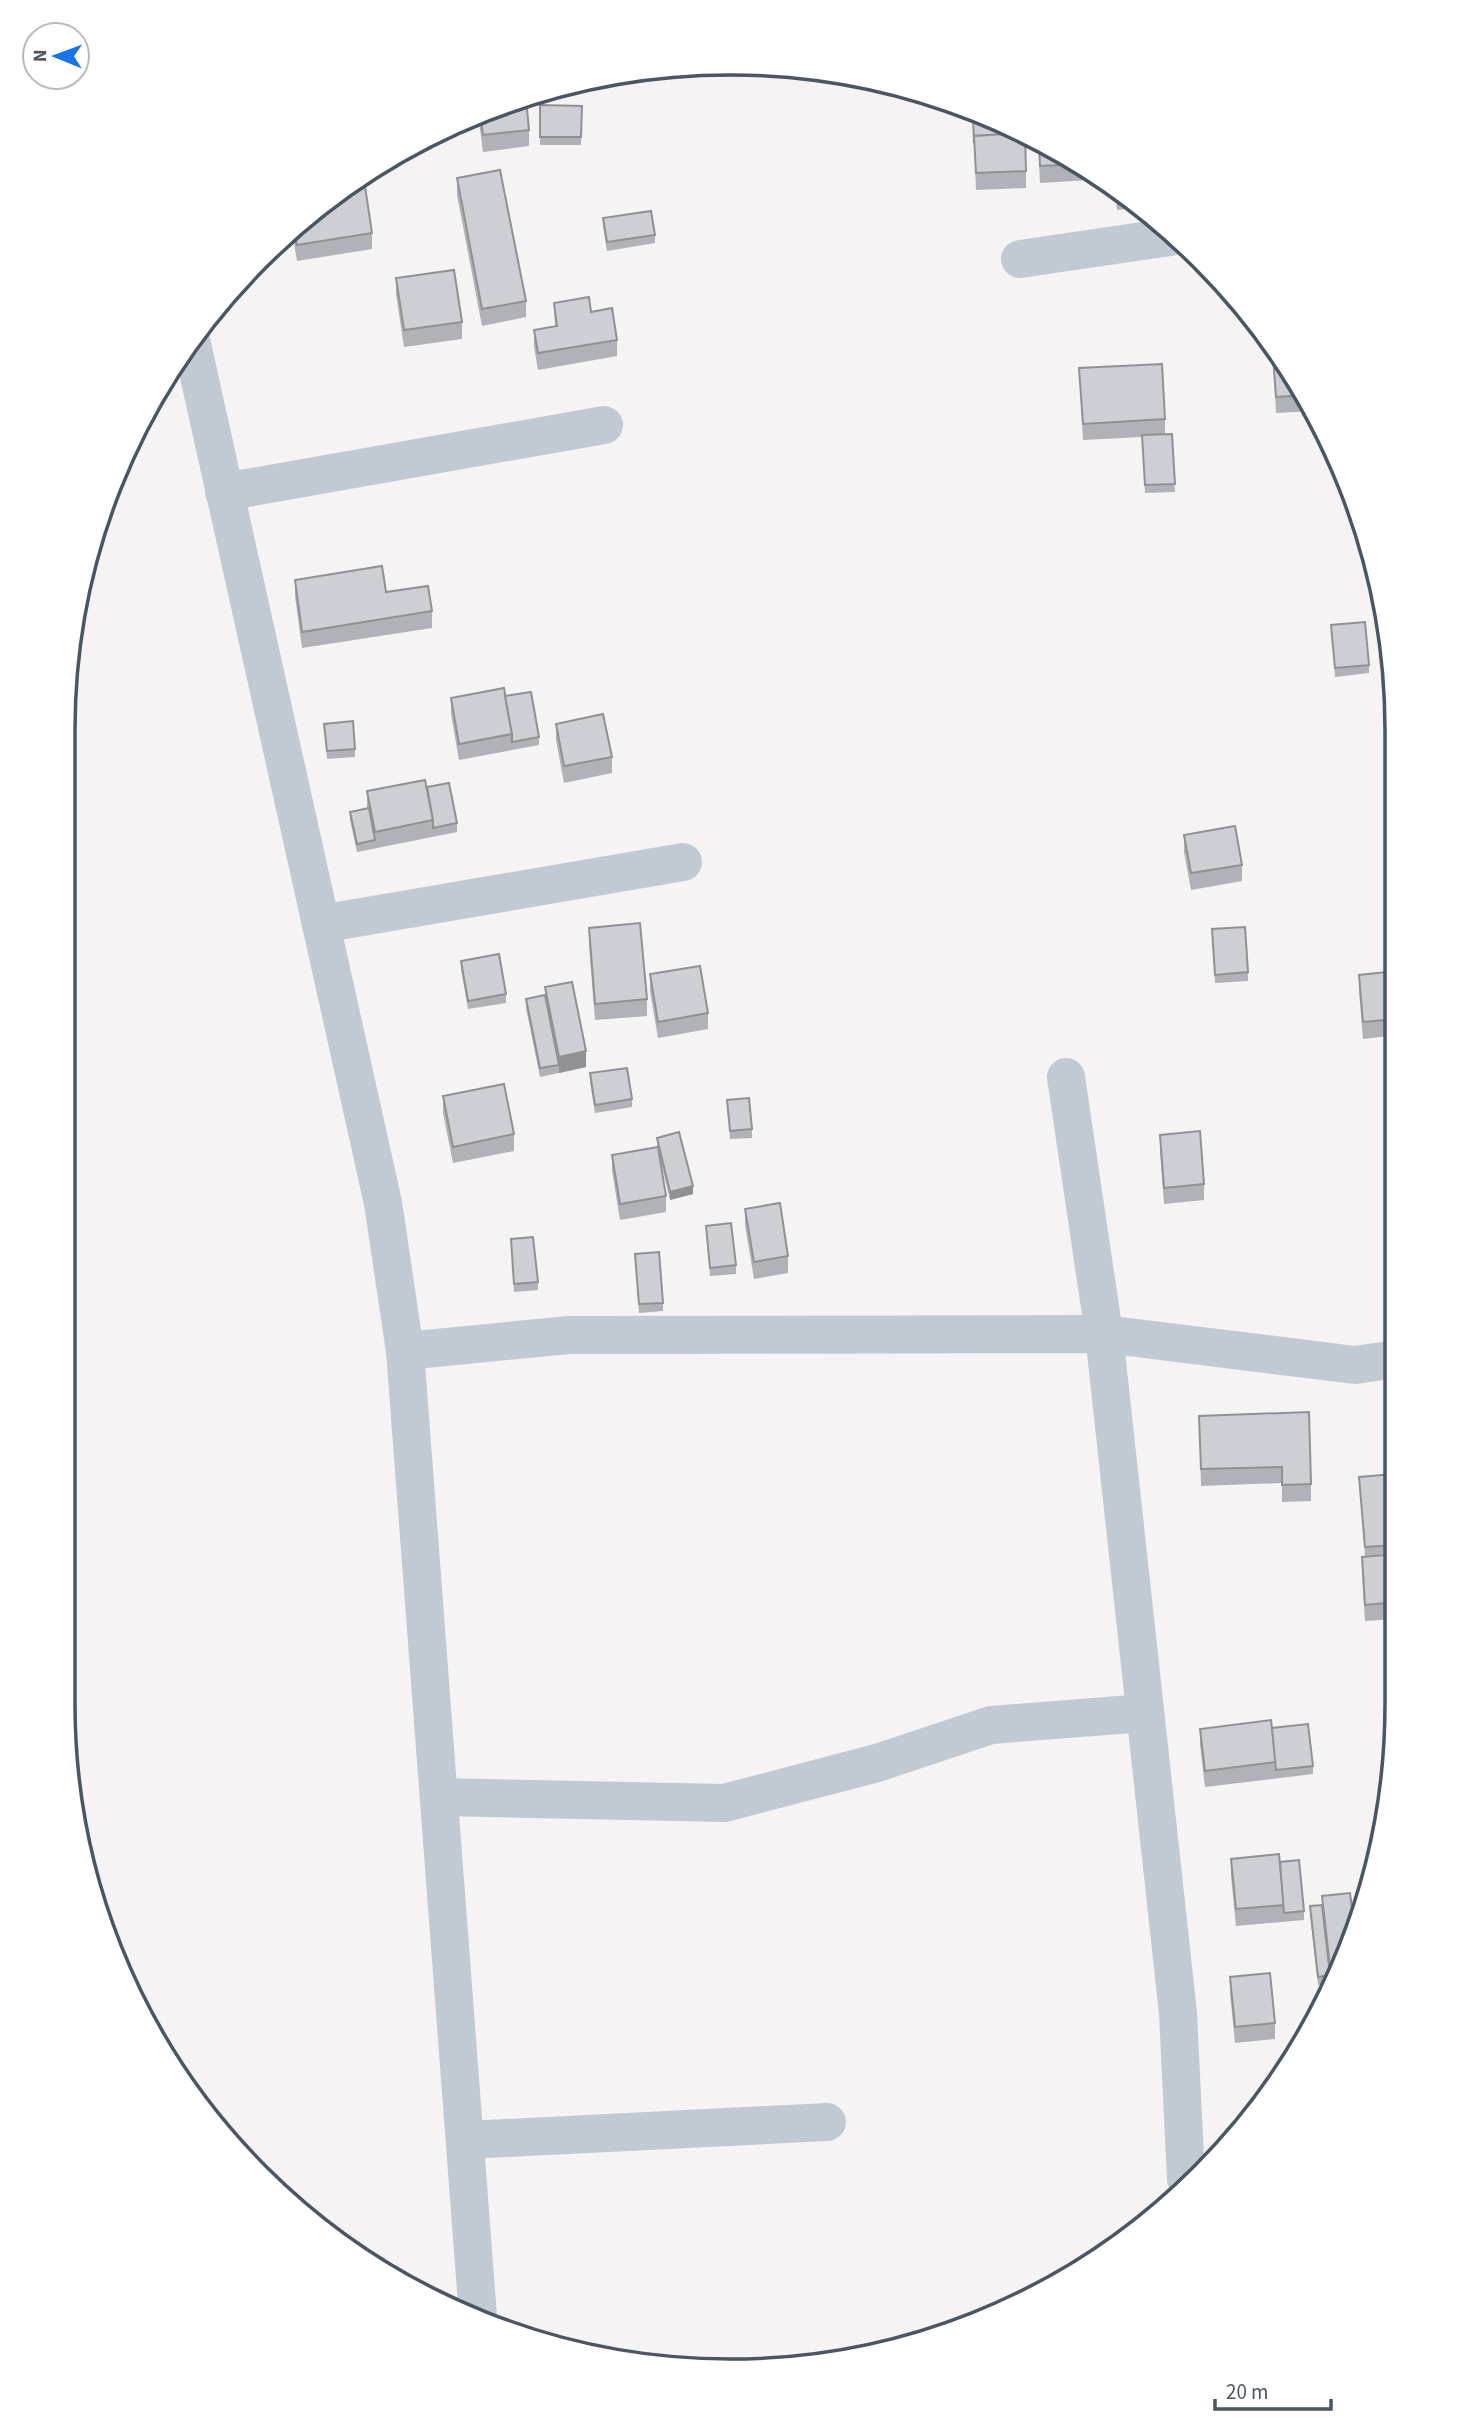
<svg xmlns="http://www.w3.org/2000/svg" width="1460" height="2434" font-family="'Source Sans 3',sans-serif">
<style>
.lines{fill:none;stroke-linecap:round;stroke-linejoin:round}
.minor{stroke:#c1cad2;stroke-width:38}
.wall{fill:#b0b2b7}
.shaded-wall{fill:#909195}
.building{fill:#cdcfd5;stroke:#909195;stroke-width:2}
.rim{fill:none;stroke:#4a5661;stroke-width:3.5}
</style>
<rect width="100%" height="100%" fill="#f5f3f3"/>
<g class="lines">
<!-- minor -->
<g class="minor">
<polyline points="1020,259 1170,237"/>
<polyline points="191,340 383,1203 405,1351 478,2317"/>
<polyline points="224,492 604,425"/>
<polyline points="321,924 683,862"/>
<polyline points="1066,1077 1104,1334 1178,2013 1186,2179"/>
<polyline points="405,1351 569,1335 1104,1334 1355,1365 1396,1359"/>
<polyline points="440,1797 724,1803 877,1763 991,1725 1145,1713"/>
<polyline points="466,2140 827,2122"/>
</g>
</g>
<!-- wall -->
<g class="wall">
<polygon points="526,98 529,130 529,146 483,152 478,113"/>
<polygon points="540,105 582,106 581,145 540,145"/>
<polygon points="973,118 1026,171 1026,188 976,190"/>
<polygon points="1038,142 1090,170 1090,180 1040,183"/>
<polygon points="360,175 372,233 372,249 297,261 292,231"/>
<polygon points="457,178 526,301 526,317 482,326 457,195"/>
<polygon points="1115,188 1137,208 1117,210"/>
<polygon points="603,218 655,235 655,243 607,251 603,226"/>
<polygon points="396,278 462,322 462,339 404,347 396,294"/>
<polygon points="554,303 591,312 617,340 617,356 538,370 534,347 534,330 555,327"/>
<polygon points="1278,355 1308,397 1314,411 1276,413 1273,356"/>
<polygon points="1079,368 1165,419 1165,434 1172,434 1175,492 1145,493 1142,437 1083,440"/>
<polygon points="295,580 386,592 432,611 432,628 302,648 295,596"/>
<polygon points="1331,625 1369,665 1369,673 1335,677"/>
<polygon points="505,696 539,737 539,745 459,760 451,714 451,698"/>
<polygon points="324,724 355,749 355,757 327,759"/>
<polygon points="556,724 612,757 612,773 564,783 556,740"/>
<polygon points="427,787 457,823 457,832 357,852 350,820 350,812 367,808 367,791"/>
<polygon points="1184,835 1242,865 1242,881 1191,890 1184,852"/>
<polygon points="589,928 647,999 647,1016 595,1020 589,945"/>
<polygon points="1212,929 1248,972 1248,981 1215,983"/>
<polygon points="461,961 506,994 506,1003 468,1009 461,969"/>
<polygon points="1396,971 1396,1035 1363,1039 1359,991 1359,975"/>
<polygon points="650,974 708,1013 708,1029 658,1038 650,991"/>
<polygon points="545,987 586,1067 540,1077 526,1008 526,999 545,995"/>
<polygon points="590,1073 632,1099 632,1107 595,1113 590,1082"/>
<polygon points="443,1096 514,1134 514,1151 453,1163 443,1113"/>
<polygon points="727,1100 752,1129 752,1138 730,1139"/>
<polygon points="1160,1135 1204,1184 1204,1200 1164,1204 1160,1151"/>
<polygon points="657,1138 693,1194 670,1200 660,1158 666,1196 666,1212 620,1220 612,1171 612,1155 657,1147"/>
<polygon points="745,1209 788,1256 788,1273 754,1279 745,1225"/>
<polygon points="706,1226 736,1265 736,1274 710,1276"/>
<polygon points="511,1239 538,1282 538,1290 514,1292"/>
<polygon points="635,1254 663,1303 663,1311 639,1313"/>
<polygon points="1199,1416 1311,1484 1311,1501 1282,1502 1282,1483 1201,1486"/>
<polygon points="1359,1477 1396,1488 1396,1553 1365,1556"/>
<polygon points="1396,1554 1396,1619 1365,1621 1362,1573 1362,1557"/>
<polygon points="1272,1728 1313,1766 1313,1774 1205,1787 1200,1745 1200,1729"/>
<polygon points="1231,1859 1280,1862 1304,1911 1304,1920 1236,1926 1231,1876"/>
<polygon points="1322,1896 1355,1932 1329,1984 1318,1985 1310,1914 1310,1906 1322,1905"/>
<polygon points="1230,1977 1275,2023 1275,2039 1235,2043 1230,1993"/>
</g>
<!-- shaded-wall -->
<g class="shaded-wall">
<polygon points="586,1051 586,1067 559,1073 559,1057"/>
<polygon points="693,1186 693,1194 670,1200 670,1192"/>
</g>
<!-- building -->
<g class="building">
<polygon points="526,98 529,130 483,135 480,112"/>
<polygon points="540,105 582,106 581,137 540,137"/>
<polygon points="992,117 1022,133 974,136 974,144 973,118"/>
<polygon points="1022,133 1025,135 1026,171 976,173 974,136"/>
<polygon points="1039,142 1079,164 1040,166"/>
<polygon points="500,170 526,301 482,309 457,178"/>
<polygon points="363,173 372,233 297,245 294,229"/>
<polygon points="651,211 655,235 607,242 603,218"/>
<polygon points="454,270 462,322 404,330 396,278"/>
<polygon points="589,297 591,312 612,308 617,340 538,353 534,330 557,326 554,303"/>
<polygon points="1278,355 1307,395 1276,397 1273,356"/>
<polygon points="1162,364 1165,419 1083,424 1079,368"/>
<polygon points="1172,434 1175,484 1145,485 1142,435"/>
<polygon points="382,566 386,592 428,586 432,611 302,632 295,580"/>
<polygon points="1365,622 1369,665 1335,668 1331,625"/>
<polygon points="504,688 512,734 459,744 451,698"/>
<polygon points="531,692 539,737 512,742 512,734 505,696"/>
<polygon points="603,714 612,757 564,766 556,724"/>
<polygon points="353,721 355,749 327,751 324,724"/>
<polygon points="425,780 433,820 375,832 367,791"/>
<polygon points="449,783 457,823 433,828 433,820 427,787"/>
<polygon points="369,808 375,840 357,844 350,812"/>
<polygon points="1235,826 1242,865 1191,873 1184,835"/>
<polygon points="640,923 647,999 595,1004 589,928"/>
<polygon points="1245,927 1248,972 1215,975 1212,929"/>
<polygon points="499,954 506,994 468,1001 461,961"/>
<polygon points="700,966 708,1013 658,1022 650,974"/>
<polygon points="1396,971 1396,1019 1363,1022 1359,975"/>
<polygon points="572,982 586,1051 559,1057 545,987"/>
<polygon points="545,995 559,1065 540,1068 526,999"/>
<polygon points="627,1068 632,1099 595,1105 590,1073"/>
<polygon points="504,1084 514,1134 453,1147 443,1096"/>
<polygon points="749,1098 752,1129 730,1131 727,1100"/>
<polygon points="1200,1131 1204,1184 1164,1188 1160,1135"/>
<polygon points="679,1132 693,1186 670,1192 657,1138"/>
<polygon points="658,1147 666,1196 620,1204 612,1155"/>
<polygon points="780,1203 788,1256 754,1262 745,1209"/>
<polygon points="731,1223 736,1265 710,1268 706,1226"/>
<polygon points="533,1237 538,1282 514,1284 511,1239"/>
<polygon points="659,1252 663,1303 639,1304 635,1254"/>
<polygon points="1309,1412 1311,1484 1282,1485 1282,1467 1201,1469 1199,1416"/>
<polygon points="1394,1474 1396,1488 1396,1545 1365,1547 1359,1477"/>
<polygon points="1396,1554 1396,1602 1365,1605 1362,1557"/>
<polygon points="1271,1720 1276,1762 1205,1771 1200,1729"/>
<polygon points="1308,1724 1313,1766 1276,1770 1272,1728"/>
<polygon points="1279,1854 1284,1905 1236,1909 1231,1859"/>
<polygon points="1299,1860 1304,1911 1284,1913 1280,1862"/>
<polygon points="1350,1893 1355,1932 1338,1966 1330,1967 1322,1896"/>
<polygon points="1322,1905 1330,1975 1318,1977 1310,1906"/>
<polygon points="1270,1973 1275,2023 1235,2027 1230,1977"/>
</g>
<!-- crop -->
<path d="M0 0H1460V2434H0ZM730 75H730A655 655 0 0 1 1385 730V1704A655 655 0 0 1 730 2359H730A655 655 0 0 1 75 1704V730A655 655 0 0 1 730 75Z" fill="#fff" fill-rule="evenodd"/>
<path class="rim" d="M730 75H730A655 655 0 0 1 1385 730V1704A655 655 0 0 1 730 2359H730A655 655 0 0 1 75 1704V730A655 655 0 0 1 730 75Z"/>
<!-- north arrow -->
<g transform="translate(56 56) rotate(271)"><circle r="33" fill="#ffffff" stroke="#b7bbc0" stroke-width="2"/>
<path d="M0-5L12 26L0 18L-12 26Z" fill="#1a73e8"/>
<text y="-10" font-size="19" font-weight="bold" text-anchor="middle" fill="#4a5661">N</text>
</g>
<!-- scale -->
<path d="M1215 2399v10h116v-10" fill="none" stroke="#4a5661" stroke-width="3.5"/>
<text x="1226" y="2399" font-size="21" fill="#4a5661" stroke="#ffffff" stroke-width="5" paint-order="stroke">20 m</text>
</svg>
